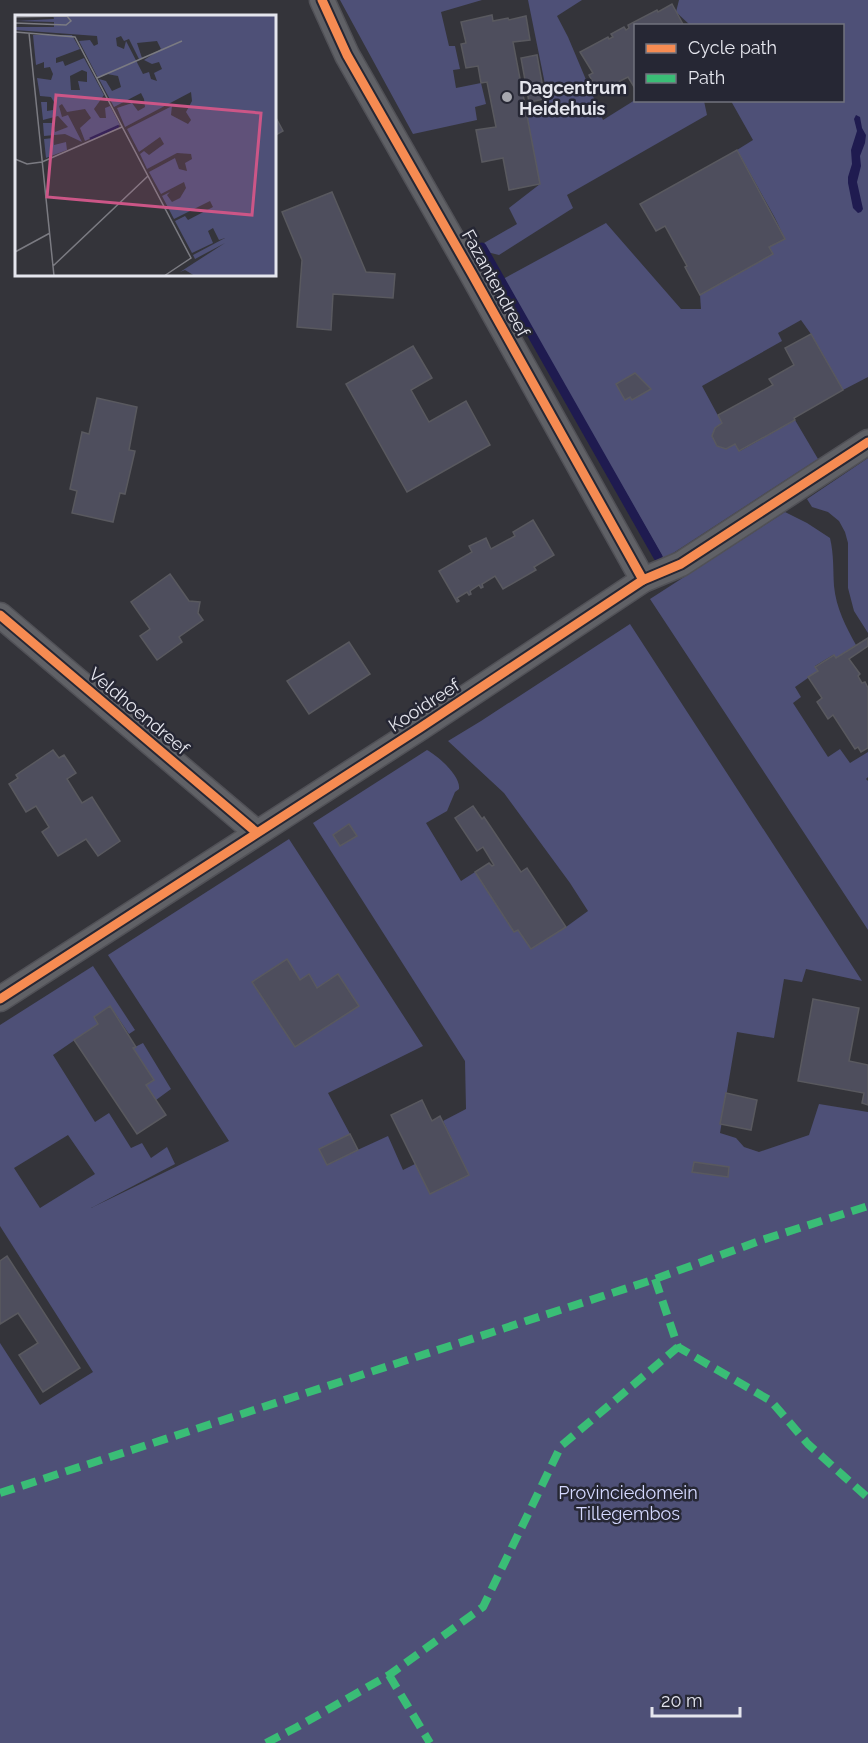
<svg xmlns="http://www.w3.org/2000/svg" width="868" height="1743" font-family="Raleway,sans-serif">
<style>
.green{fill:#4e5077;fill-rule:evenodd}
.water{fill:#1f1b50}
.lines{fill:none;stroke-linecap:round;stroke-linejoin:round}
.stream{stroke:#1f1b50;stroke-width:9}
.building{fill:#4e4e5d;stroke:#59595f;stroke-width:1.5}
.street-casing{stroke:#515157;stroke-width:27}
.street{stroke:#606166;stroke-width:24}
.quiet{stroke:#3abd76;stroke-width:8;stroke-dasharray:15 8;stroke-linecap:butt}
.cycleway-casing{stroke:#262734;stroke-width:13}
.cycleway{stroke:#f68b52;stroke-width:9}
.poi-dot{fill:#a7a8af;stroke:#262734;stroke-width:2}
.labels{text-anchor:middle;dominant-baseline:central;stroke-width:5;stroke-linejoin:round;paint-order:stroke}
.poi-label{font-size:18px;font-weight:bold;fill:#e5e6ee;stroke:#262734;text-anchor:start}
.street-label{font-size:18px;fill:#e5e6ee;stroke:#262734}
.park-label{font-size:18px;fill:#d5d9ff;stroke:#262734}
.inset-river{fill:none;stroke:#1f1b50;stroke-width:3}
.inset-road{fill:none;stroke:#7b7b82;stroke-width:1.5}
.view{fill:#cc5687;fill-opacity:0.15;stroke:#cc5687;stroke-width:3}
.inset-edge{fill:none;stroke:#e5e6ee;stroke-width:3}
</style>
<rect width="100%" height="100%" fill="#34343a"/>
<!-- green -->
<g class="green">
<polygon points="340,0 482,0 441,12 449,46 455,46 460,69 453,70 456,88 481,83 486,104 475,107 477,120 413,134"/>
<polygon points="528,0 582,0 557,16 568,37 603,120 635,100 704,101 707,115 567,195 573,208 499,255 487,252 484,243 517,224 509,208 540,184 526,110 549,104"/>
<polygon points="679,0 868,0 868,377 843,390 811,334 801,320 778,333 782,341 702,386 722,423 715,428 712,436 717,446 726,449 735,444 740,451 795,420 818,459 664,559 503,279 606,223 681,309 701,309 700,295 773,254 769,247 785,239 775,218 737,150 753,140 731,101 842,100 842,26 690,25 676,12"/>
<polygon points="868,458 868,633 854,611 848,588 848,543 845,532 839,521 828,512 812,507 807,499"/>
<path d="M 785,512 L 807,523 L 830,538 C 834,555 833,570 834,586 C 836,608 846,627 856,645 L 836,658 L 833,655 L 815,666 L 818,671 L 795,687 L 801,697 L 793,703 L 828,757 L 840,749 L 850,763 L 868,752 L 868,777 L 866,779 L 868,781 L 868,930 L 650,599 Z"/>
<path d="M 630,624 L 862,981 L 806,969 L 802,982 L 784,979 L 774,1038 L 737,1032 L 720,1133 L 736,1138 L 744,1147 L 759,1152 L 809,1135 L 819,1104 L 868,1112 L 868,1743 L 0,1743 L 0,1343 L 40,1405 L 93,1372 L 0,1226 L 0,1025 L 93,966 L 135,1030 L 129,1034 L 110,1006 L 94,1017 L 98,1024 L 53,1055 L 95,1122 L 109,1113 L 131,1148 L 142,1143 L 151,1158 L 167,1147 L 175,1164 L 91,1208 L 229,1141 L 108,955 L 289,839 L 423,1046 L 328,1093 L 350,1134 L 320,1149 L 327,1164 L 388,1136 L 403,1170 L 415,1164 L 430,1194 L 469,1175 L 443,1121 L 466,1109 L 465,1061 L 313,823 L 427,750 C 438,756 461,776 459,789 L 455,792 L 447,811 L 426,823 L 461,881 L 475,872 L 514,932 L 518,930 L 566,927 L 588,911 L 570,883 L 504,793 L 448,741 L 481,721 ZM 349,824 L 356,836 L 340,846 L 333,835 ZM 68,1135 L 95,1174 L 40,1208 L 14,1168 Z"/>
<polygon points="143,1043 171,1089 156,1100 146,1085 154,1080 133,1048"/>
</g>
<!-- water -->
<polygon class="water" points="856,115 860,117 862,128 866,135 865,143 860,156 861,166 857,182 863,209 861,212 858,213 853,208 848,183 848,177 852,164 851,150 857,131 854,119"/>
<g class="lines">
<!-- stream -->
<polyline class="stream" points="482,247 658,557"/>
</g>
<!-- building -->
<g class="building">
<polygon points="672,4 684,26 636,26 636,90 628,77 602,90 600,88 597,90 589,75 593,73 580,52 608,37 609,39 613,37 611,34 624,27 626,30 629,28 628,25 657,10 658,12"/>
<polygon points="492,15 493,21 508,18 509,20 526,16 530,40 513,42 540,184 509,190 503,158 482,162 476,130 496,127 487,82 481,83 478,66 466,68 461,44 466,43 461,22"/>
<polygon points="537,55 545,99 529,102 521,58"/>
<polygon points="274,114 283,131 274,136"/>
<polygon points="737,150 785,239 769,247 773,254 700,295 685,267 687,266 665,226 656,231 640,204"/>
<polygon points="332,192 366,272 395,274 393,298 333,294 331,330 297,327 302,260 282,212"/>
<polygon points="811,334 843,390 794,418 795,420 739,451 735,444 726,449 717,446 712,436 715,428 722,423 718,415 773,385 769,379 794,365 785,348"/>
<polygon points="413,346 432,378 411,390 429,422 466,401 490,445 407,492 346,384"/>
<polygon points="635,373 651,389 632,400 630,397 625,400 616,384"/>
<polygon points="97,398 137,407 129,450 135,451 125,494 120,493 113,522 72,513 77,491 70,489 82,432 89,434"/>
<polygon points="533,520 554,555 534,567 536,570 503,589 495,576 482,584 483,587 481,588 479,585 470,591 471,594 469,595 467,592 457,598 459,601 457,602 439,571 472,552 469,546 486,538 491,549 515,536 513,532"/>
<polygon points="170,574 189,601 200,602 198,613 203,620 179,637 182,642 157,660 140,636 150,629 131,602"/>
<polygon points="868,638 868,646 849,659 860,674 858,676 862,683 865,682 868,688 868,748 861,752 858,747 855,749 833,715 828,719 817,702 822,698 808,677 818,671 815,667 834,655 836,658"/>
<polygon points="349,642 370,674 309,714 287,681"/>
<polygon points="53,750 59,758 64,755 76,773 67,779 82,803 92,797 120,841 98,856 86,839 58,856 42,832 49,827 36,806 26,812 9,784 18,778 16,775"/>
<polygon points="473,806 482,819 484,817 521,872 527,868 566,927 531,949 518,930 514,932 475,872 489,863 492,866 494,865 483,847 477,851 455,818"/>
<polygon points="349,824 357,836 340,846 333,835"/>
<polygon points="287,959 300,980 309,974 317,988 338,974 359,1006 295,1047 252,982"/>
<polygon points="813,999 859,1008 849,1061 868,1065 868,1105 862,1103 864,1093 798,1081"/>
<polygon points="110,1006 136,1047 133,1048 154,1080 146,1085 166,1115 137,1134 74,1040 98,1024 94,1017"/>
<polygon points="726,1093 757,1100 751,1130 720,1124"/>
<polygon points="422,1100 432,1121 440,1116 469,1175 430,1194 391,1115"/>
<polygon points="350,1134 358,1150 327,1165 319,1149"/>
<polygon points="694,1162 729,1167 728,1177 692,1172"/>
<polygon points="7,1256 80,1368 43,1392 19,1355 38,1343 18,1313 0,1324 0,1261"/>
</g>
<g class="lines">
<defs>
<g id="street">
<polyline points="322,0 347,55 472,274 643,580"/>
<polyline points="0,615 256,832"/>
<polyline points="0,999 420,728 643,580 681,564 868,442"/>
</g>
</defs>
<!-- street casing -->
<use href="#street" class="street-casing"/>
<!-- street -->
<use href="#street" class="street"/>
<!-- quiet -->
<g class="quiet">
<polyline points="655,1279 678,1347 771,1401 808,1444 868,1498"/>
<polyline points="0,1493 655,1279 762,1240 868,1206"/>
<polyline points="389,1675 430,1743"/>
<polyline points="266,1743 297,1727 389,1675 483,1607 561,1446 678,1347"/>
</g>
<defs>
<g id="cycleway">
<polyline points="322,0 347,55 472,274 643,580"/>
<polyline points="0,615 256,832"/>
<polyline points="0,999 420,728 643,580 681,564 868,442"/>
</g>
</defs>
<!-- cycleway casing -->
<use href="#cycleway" class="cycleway-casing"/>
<!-- cycleway -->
<use href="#cycleway" class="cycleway"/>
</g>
<!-- markers -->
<circle class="poi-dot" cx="507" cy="97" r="6"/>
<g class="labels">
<!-- poi labels -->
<g class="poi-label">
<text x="519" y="87">Dagcentrum<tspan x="519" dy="21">Heidehuis</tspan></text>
</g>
<!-- street labels -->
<g class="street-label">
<text transform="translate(496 283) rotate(61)">Fazantendreef</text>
<text transform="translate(424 705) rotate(-33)">Kooidreef</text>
<text transform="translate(139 711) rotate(40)">Veldhoendreef</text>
</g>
<!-- park labels -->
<g class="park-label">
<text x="628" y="1492">Provinciedomein<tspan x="628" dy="21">Tillegembos</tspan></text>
</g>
</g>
<!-- overview -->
<g transform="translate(15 15)">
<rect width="261" height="261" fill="#34343a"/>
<path d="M 38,0 L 261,0 L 261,261 L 180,261 L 170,255 L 165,257 L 210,228 L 180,244 L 178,240 L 210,223 L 204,225 L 198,213 L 193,216 L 198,228 L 177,238 L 160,206 L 170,201 L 173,205 L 198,192 L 195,186 L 159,204 L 147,181 L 155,177 L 152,180 L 157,187 L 165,183 L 171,173 L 169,167 L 146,179 L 134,157 L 160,143 L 164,154 L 172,156 L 170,148 L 177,144 L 176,139 L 162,138 L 132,154 L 125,139 L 129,136 L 134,140 L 149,129 L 145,122 L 124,137 L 112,114 L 157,91 L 156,100 L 173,109 L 176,105 L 171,97 L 177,86 L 176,77 L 110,112 L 102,93 L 117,88 L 123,96 L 130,92 L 129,84 L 126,78 L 99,92 L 84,64 L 91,66 L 97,76 L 106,72 L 103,61 L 92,59 L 83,63 L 64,26 L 75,25 L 79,31 L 83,29 L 82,21 L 0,15 L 0,12 L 39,12 L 39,7 L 0,6 L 39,4 ZM 106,21 L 109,26 L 114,24 L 124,44 L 127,43 L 122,28 L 142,26 L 146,34 L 129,45 L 137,49 L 144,47 L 147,54 L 139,58 L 142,66 L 136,64 L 134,57 L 128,59 L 111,26 L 109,34 L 102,31 L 101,23 ZM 18,20 L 57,20 L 65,34 L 41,43 L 41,48 L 48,46 L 50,51 L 69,43 L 89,80 L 79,94 L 85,103 L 91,103 L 90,93 L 95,91 L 105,110 L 70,126 L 65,113 L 76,103 L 70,94 L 52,97 L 47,89 L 44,91 L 47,102 L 53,100 L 67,127 L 50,119 L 29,121 L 28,108 L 38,108 L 40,117 L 53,112 L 43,101 L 28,105 L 26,87 L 32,87 L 32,96 L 38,95 L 39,87 L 36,82 L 25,81 L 22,63 L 36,65 L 38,59 L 35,52 L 29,53 L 29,47 L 21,50 ZM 67,55 L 72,57 L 72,67 L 63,66 L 65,75 L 56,75 L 55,61 ZM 38,123 L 39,130 L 51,127 L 52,135 L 31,143 L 29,124 Z" fill="#4e5077" fill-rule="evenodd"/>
<path class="inset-river" d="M 75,124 L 104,111"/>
<path class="inset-road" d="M 0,2 L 52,1 L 56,6 L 51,10 L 0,8M 0,17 L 60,22 L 176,243 L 149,261M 14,18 L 39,261M 82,63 L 167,26M 0,144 L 12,149 L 27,147 L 107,112M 0,237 L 35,218M 38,251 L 133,161"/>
<path class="view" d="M 41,80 L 246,98 L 237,200 L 32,182 Z"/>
<rect width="261" height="261" class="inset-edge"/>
</g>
<!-- legend -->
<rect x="634" y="24" width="210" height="78" fill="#262734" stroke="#72737e" stroke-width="1.5"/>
<rect x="646" y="44" width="30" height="9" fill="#f68b52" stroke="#72737e" stroke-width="1.5"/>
<text x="688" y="54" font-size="18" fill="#e5e6ee">Cycle path</text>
<rect x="646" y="74" width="30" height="9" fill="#3abd76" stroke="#72737e" stroke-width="1.5"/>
<text x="688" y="84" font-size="18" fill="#e5e6ee">Path</text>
<!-- scale -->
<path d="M652 1707v9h88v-9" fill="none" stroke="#e5e6ee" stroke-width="3"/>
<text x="661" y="1707" font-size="18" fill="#e5e6ee" stroke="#262734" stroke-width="4.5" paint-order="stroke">20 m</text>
</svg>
